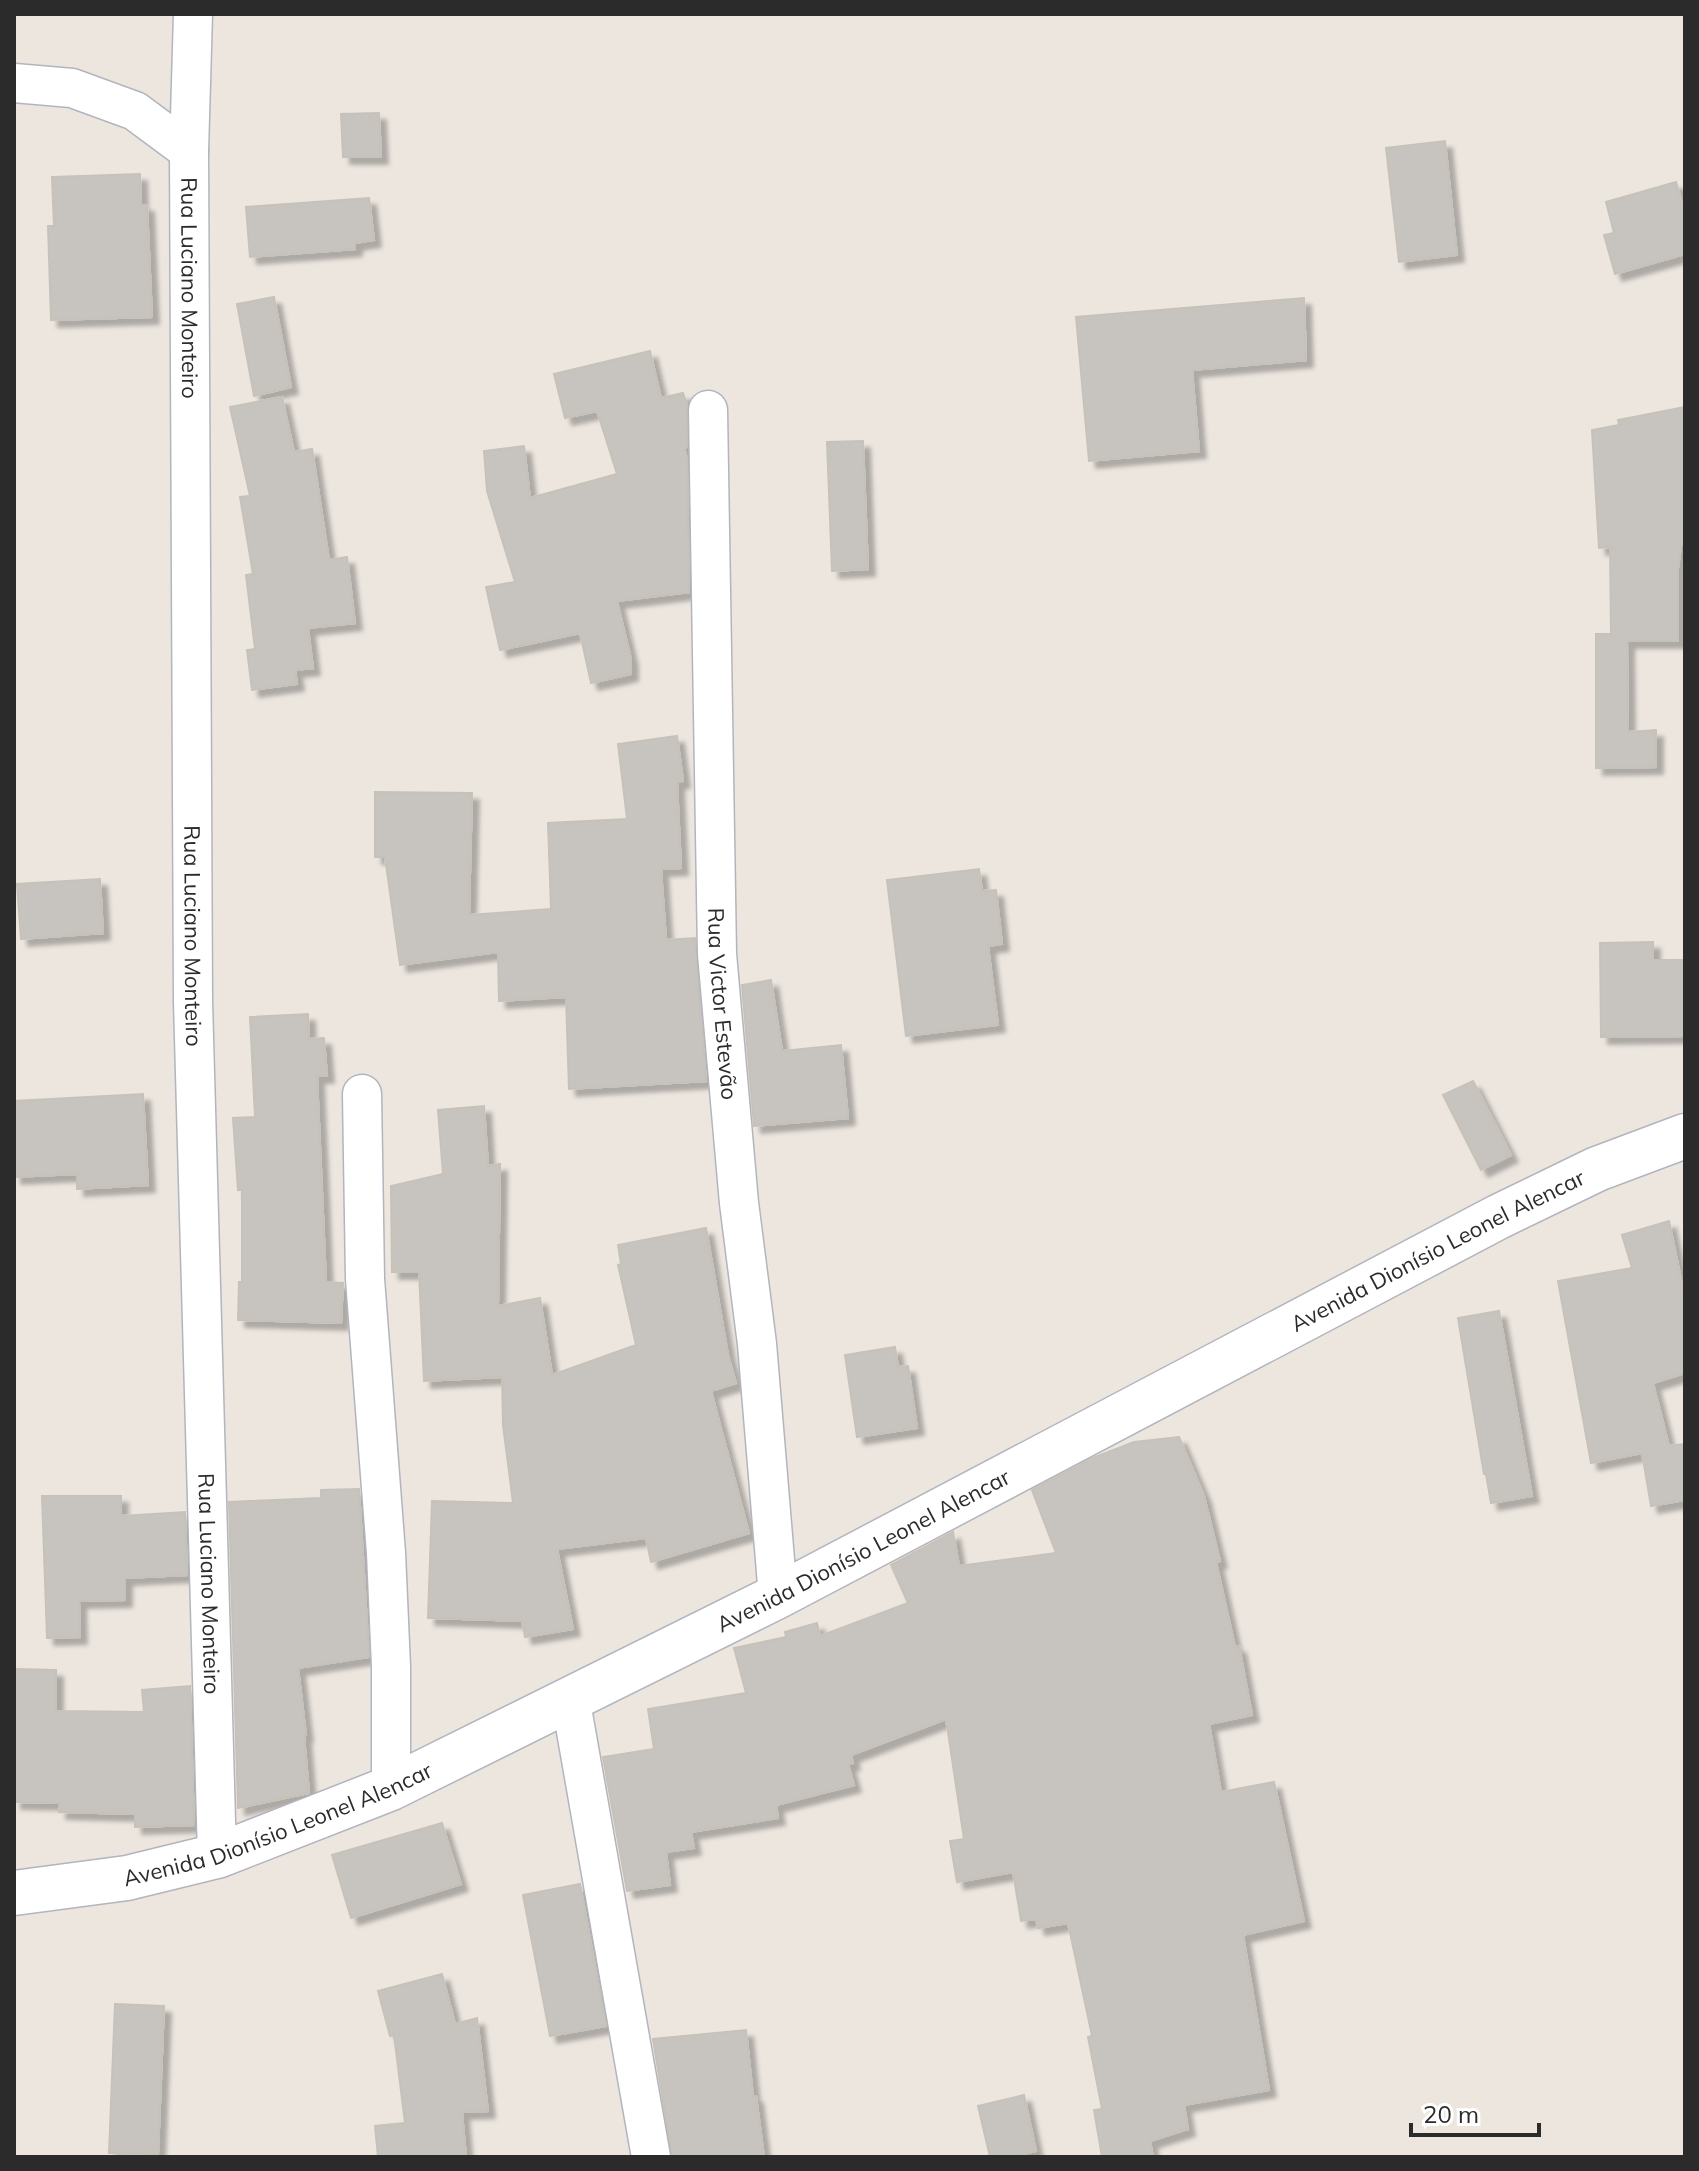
<svg xmlns="http://www.w3.org/2000/svg" width="1699" height="2171" font-family="Mulish,sans-serif">
<style>
.building{fill:#c7c3be;stroke:#c7c2b9;stroke-width:2;filter:url(#shadow)}
.lines{fill:none;stroke-linecap:round;stroke-linejoin:round}
.street-casing{stroke:#b2b5bd;stroke-width:41}
.secondary-casing{stroke:#b2b5bd;stroke-width:47}
.street{stroke:#fff;stroke-width:38}
.secondary{stroke:#fff;stroke-width:44}
.labels{text-anchor:middle;dominant-baseline:central;stroke-width:6;stroke-linejoin:round;paint-order:stroke}
.street-label{font-size:22px;fill:#2b2b2b;stroke:#fff}
</style>
<defs>
<filter id="shadow"><feDropShadow dx="7" dy="7" stdDeviation="2" flood-color="#0004"/></filter>
</defs>
<rect width="100%" height="100%" fill="#ece6df"/>
<!-- building -->
<g class="building">
<polygon points="379,113 381,157 343,157 341,114"/>
<polygon points="1445,141 1457,255 1399,262 1386,148"/>
<polygon points="140,174 141,205 147,205 152,317 51,320 48,226 54,226 52,177"/>
<polygon points="1676,182 1685,213 1685,254 1615,274 1604,235 1614,233 1606,202"/>
<polygon points="369,198 374,240 355,243 355,249 250,257 246,207"/>
<polygon points="274,297 291,387 254,396 237,304"/>
<polygon points="1304,298 1306,360 1192,370 1199,451 1089,461 1076,317"/>
<polygon points="650,351 661,398 683,393 687,406 687,447 684,448 687,459 689,592 617,601 631,659 631,674 591,683 580,633 500,650 486,587 515,582 487,491 484,451 524,446 530,498 617,474 597,411 565,418 554,374"/>
<polygon points="282,397 294,452 312,449 329,560 347,557 355,623 308,628 313,668 295,670 297,684 252,690 247,650 255,649 246,575 253,574 240,497 250,496 230,407"/>
<polygon points="1685,407 1685,539 1682,539 1678,568 1678,641 1627,641 1628,732 1656,730 1656,767 1596,768 1596,634 1611,634 1610,547 1599,548 1592,430 1619,425 1618,420"/>
<polygon points="863,441 868,569 832,571 827,442"/>
<polygon points="677,736 683,781 677,782 681,868 661,869 666,940 695,938 706,1081 569,1089 566,997 499,1001 498,952 400,965 385,857 375,857 375,792 472,793 469,915 551,909 548,823 627,819 618,744"/>
<polygon points="979,869 982,891 996,890 1002,944 988,946 998,1025 906,1036 887,880"/>
<polygon points="100,879 103,933 21,939 17,884"/>
<polygon points="1653,942 1653,960 1685,960 1685,1036 1601,1037 1600,943"/>
<polygon points="771,980 782,1051 841,1045 848,1118 754,1126 742,985"/>
<polygon points="308,1014 309,1039 324,1038 327,1076 317,1076 326,1282 343,1283 341,1323 238,1320 239,1282 242,1282 242,1190 238,1190 233,1118 255,1117 250,1017"/>
<polygon points="1473,1081 1511,1155 1481,1170 1443,1095"/>
<polygon points="143,1094 148,1185 77,1189 77,1174 14,1177 14,1101"/>
<polygon points="484,1106 488,1166 500,1164 498,1306 540,1298 552,1375 636,1345 618,1265 621,1264 618,1245 706,1228 728,1355 736,1383 711,1391 749,1533 651,1562 646,1538 557,1549 573,1629 525,1637 522,1621 428,1618 432,1501 513,1503 503,1425 502,1377 424,1381 419,1272 392,1272 391,1186 443,1174 438,1110"/>
<polygon points="1669,1221 1685,1299 1685,1373 1653,1383 1669,1446 1685,1444 1685,1500 1651,1506 1642,1453 1591,1463 1558,1281 1632,1268 1622,1235"/>
<polygon points="1499,1311 1532,1496 1491,1503 1486,1474 1484,1474 1458,1318"/>
<polygon points="895,1347 898,1367 908,1366 917,1428 857,1437 845,1355"/>
<polygon points="1179,1437 1204,1496 1220,1561 1216,1562 1235,1647 1239,1646 1252,1715 1209,1724 1221,1792 1274,1782 1304,1921 1243,1935 1269,2090 1184,2105 1188,2129 1150,2141 1153,2157 1102,2157 1094,2110 1102,2109 1088,2037 1092,2036 1068,1923 1038,1928 1036,1919 1021,1921 1013,1872 957,1882 950,1841 964,1839 946,1719 851,1755 853,1763 848,1764 854,1785 776,1805 778,1818 691,1832 694,1848 666,1852 670,1885 627,1891 603,1757 654,1749 648,1709 746,1693 734,1648 786,1637 785,1632 817,1623 820,1636 908,1603 891,1565 953,1532 959,1566 1056,1553 1032,1490 1093,1458 1134,1442"/>
<polygon points="359,1489 369,1657 298,1668 306,1735 304,1735 309,1793 238,1808 229,1502 321,1498 321,1490"/>
<polygon points="42,1496 121,1496 121,1516 185,1512 187,1575 125,1578 125,1600 79,1601 80,1637 47,1638"/>
<polygon points="14,1669 56,1670 56,1711 144,1712 142,1690 190,1686 194,1825 135,1827 135,1814 59,1812 60,1803 14,1802"/>
<polygon points="442,1823 461,1884 351,1918 332,1855"/>
<polygon points="580,1884 606,2026 550,2036 523,1895"/>
<polygon points="442,1974 455,2024 477,2018 488,2111 462,2112 466,2157 378,2157 375,2126 405,2123 394,2035 390,2036 378,1991"/>
<polygon points="115,2004 164,2006 158,2154 109,2153"/>
<polygon points="746,2030 753,2096 756,2096 764,2157 672,2157 653,2039"/>
<polygon points="1024,2095 1036,2151 1010,2157 990,2157 978,2106"/>
</g>
<g class="lines">
<defs>
<g id="street">
<path id="s1" d="M 193,14 L 189,151 L 193,1002 L 217,1856"/>
<polyline points="14,83 72,88 135,111 189,151"/>
<path id="s2" d="M 708,410 L 717,954 L 739,1203 L 757,1344 L 778,1596"/>
<polyline points="362,1094 365,1279 386,1553 391,1667 391,1788"/>
<polyline points="570,1697 651,2157"/>
</g>
<g id="secondary">
<path id="s3" d="M 14,1893 L 127,1878 L 217,1856 L 391,1788 L 778,1596 L 1498,1217 L 1597,1169 L 1685,1136"/>
</g>
</defs>
<!-- street casing -->
<use href="#street" class="street-casing"/>
<!-- secondary casing -->
<use href="#secondary" class="secondary-casing"/>
<!-- street -->
<use href="#street" class="street"/>
<!-- secondary -->
<use href="#secondary" class="secondary"/>
</g>
<g class="labels">
<!-- street labels -->
<g class="street-label">
<text stroke="none"><textPath href="#s1" startOffset="274">Rua Luciano Monteiro</textPath></text>
<text stroke="none"><textPath href="#s1" startOffset="922">Rua Luciano Monteiro</textPath></text>
<text stroke="none"><textPath href="#s2" startOffset="594">Rua Victor Estevão</textPath></text>
<text stroke="none"><textPath href="#s3" startOffset="1570">Avenida Dionísio Leonel Alencar</textPath></text>
<text stroke="none"><textPath href="#s3" startOffset="922">Avenida Dionísio Leonel Alencar</textPath></text>
<text stroke="none"><textPath href="#s1" startOffset="1570">Rua Luciano Monteiro</textPath></text>
<text stroke="none"><textPath href="#s3" startOffset="274">Avenida Dionísio Leonel Alencar</textPath></text>
</g>
</g>
<!-- border -->
<rect width="1699" height="2171" fill="none" stroke="#2b2b2b" stroke-width="32"/>
<!-- scale -->
<path d="M1411 2123v12h128v-12" fill="none" stroke="#2b2b2b" stroke-width="4"/>
<text x="1423" y="2123" font-size="24" fill="#2b2b2b" stroke="#ffffff" stroke-width="6" paint-order="stroke">20 m</text>
</svg>
